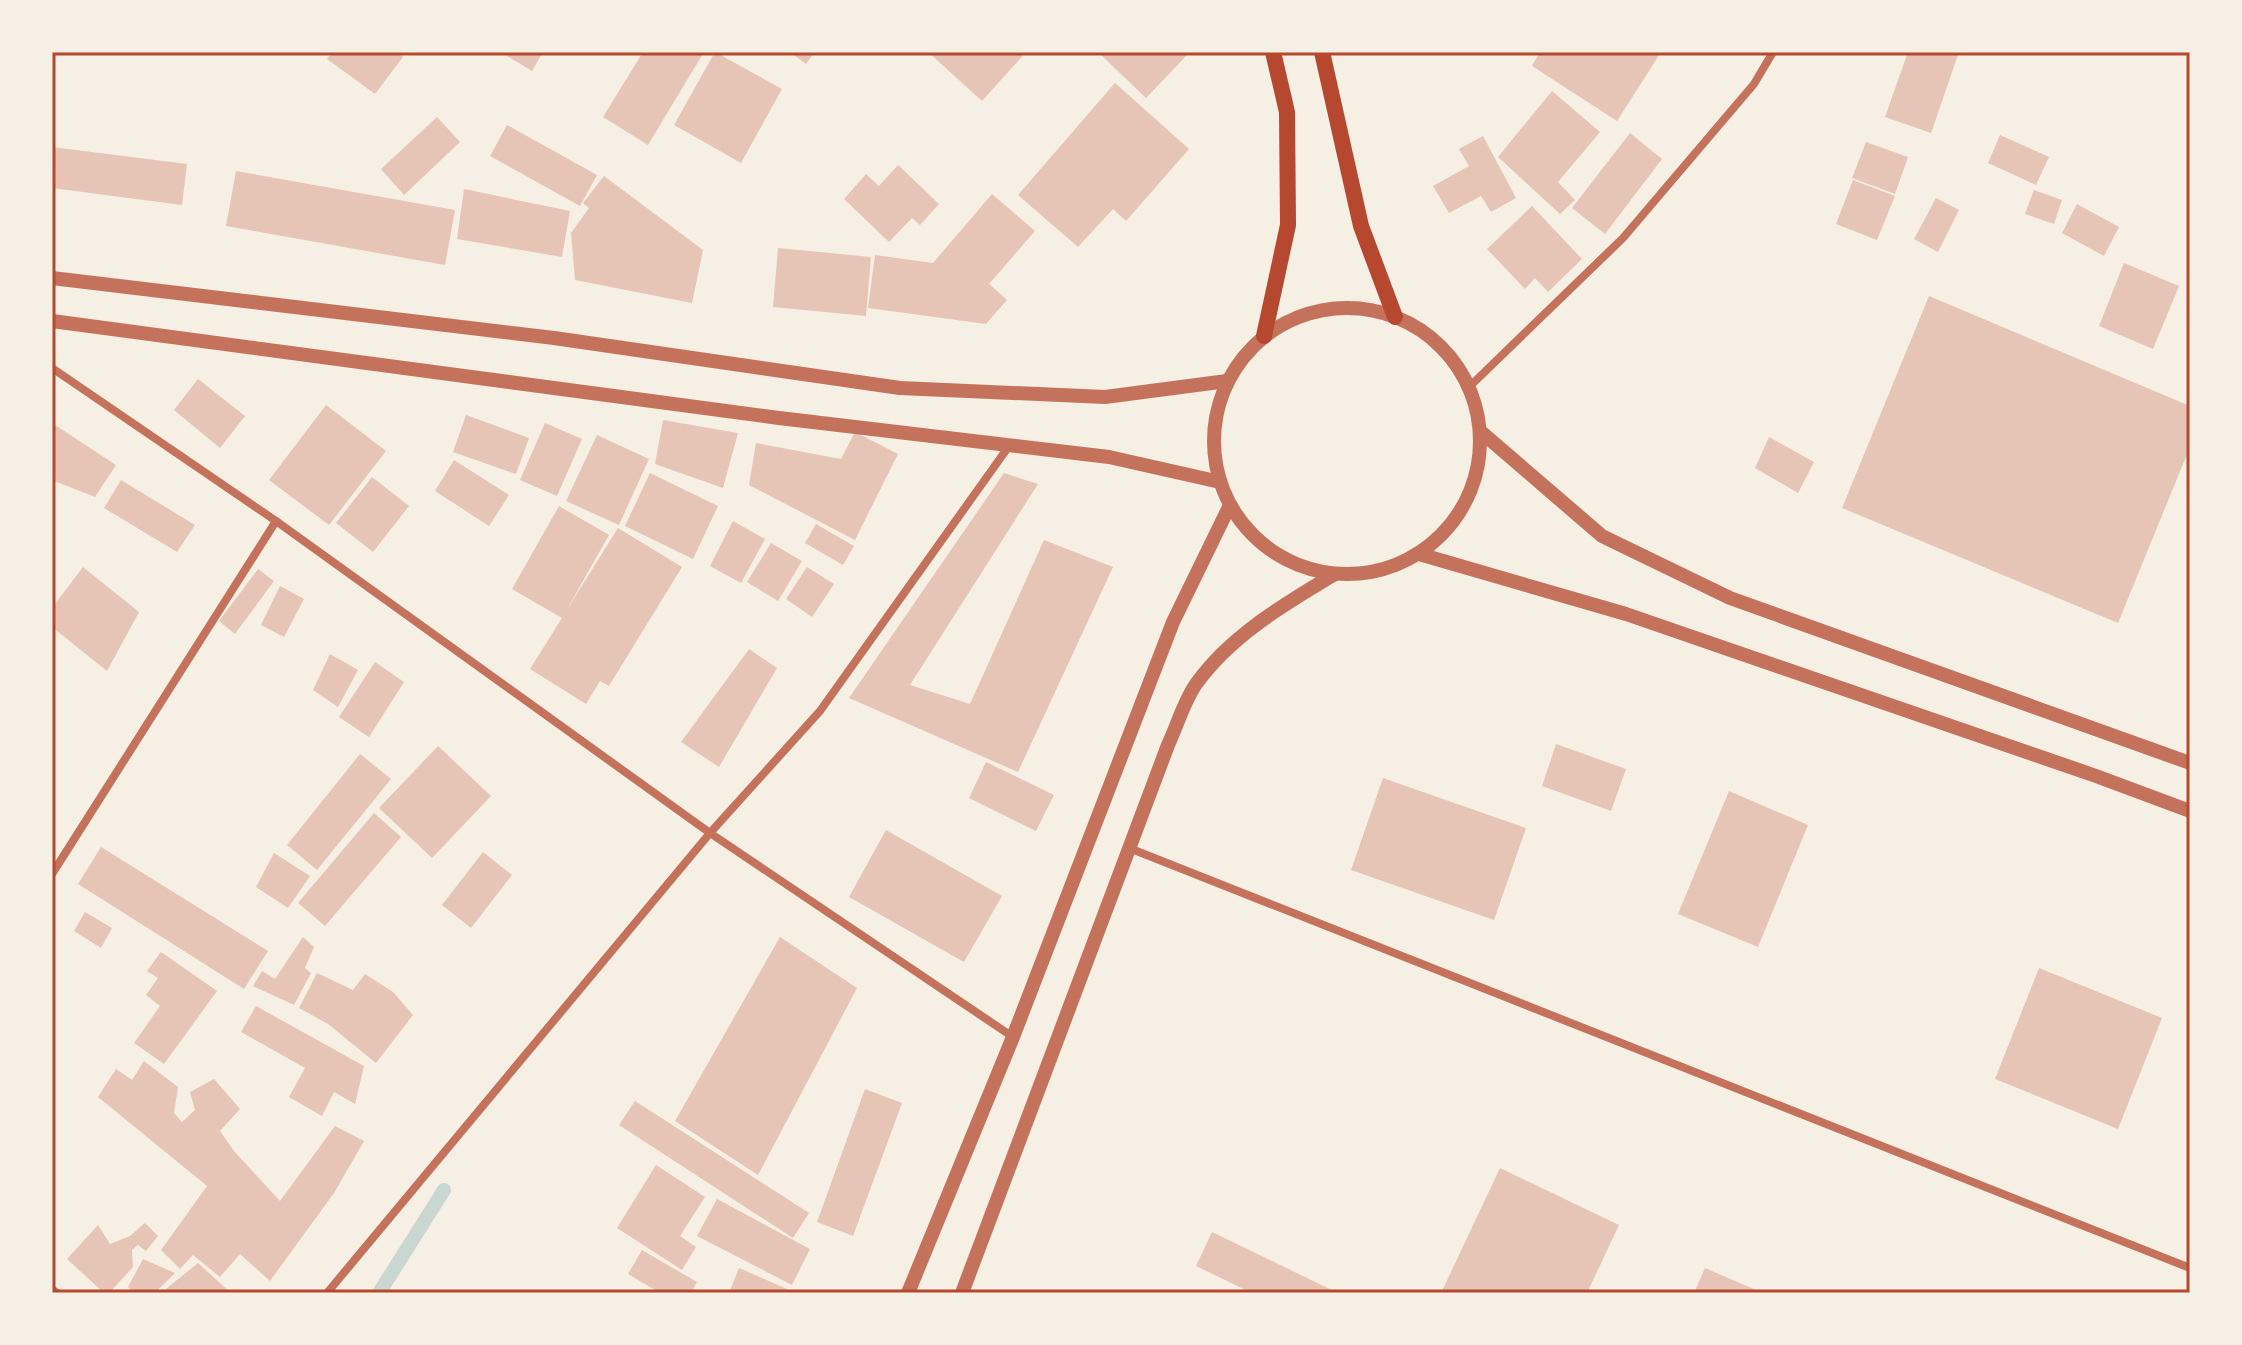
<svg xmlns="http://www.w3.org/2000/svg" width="2242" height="1345" font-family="'Noto Serif',serif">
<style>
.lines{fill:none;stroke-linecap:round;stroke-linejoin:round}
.stream{stroke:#c9d6d2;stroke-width:14}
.building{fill:#e6c5b7}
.minor{stroke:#c5725c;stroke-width:8}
.tertiary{stroke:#c5725c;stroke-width:14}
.secondary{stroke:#b5482f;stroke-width:16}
.neatline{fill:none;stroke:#b5482f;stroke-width:3}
</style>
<rect width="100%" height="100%" fill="#f6efe4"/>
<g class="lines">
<!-- stream -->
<polyline class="stream" points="379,1293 444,1190"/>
</g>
<!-- building -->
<g class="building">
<polygon points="332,52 396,52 403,57 375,94 327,59"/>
<polygon points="510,52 543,52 532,71 507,56"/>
<polygon points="643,52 704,52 648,145 603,117"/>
<polygon points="715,52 782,89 741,163 674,125"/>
<polygon points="790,52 815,52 806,64"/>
<polygon points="928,52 1026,52 982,101"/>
<polygon points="1098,52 1190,52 1146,98"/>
<polygon points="1540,52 1661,52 1617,121 1532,66"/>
<polygon points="1908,52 1959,52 1931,133 1885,117"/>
<polygon points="1115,83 1189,149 1126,221 1113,209 1078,247 1018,195"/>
<polygon points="1552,91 1600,132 1558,182 1575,200 1560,214 1498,157"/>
<polygon points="437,117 460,142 404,195 381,169"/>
<polygon points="507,125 597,175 580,206 490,156"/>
<polygon points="1630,133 1662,159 1605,234 1572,208"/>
<polygon points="2000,135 2049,157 2036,185 1988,163"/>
<polygon points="1483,136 1516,198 1491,212 1481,196 1449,213 1433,186 1469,166 1459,149"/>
<polygon points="1866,142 1908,157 1895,194 1852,178"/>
<polygon points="52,147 187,164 182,205 52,188"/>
<polygon points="898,165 939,204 920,225 912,218 889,242 844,199 866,174 879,186"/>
<polygon points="236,171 455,210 445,265 226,226"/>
<polygon points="604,176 703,250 692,303 575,280 571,233 589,208 583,203"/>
<polygon points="1853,180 1895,196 1877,240 1836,224"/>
<polygon points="464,189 570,211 562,257 457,239"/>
<polygon points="2034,190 2062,200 2054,224 2025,214"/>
<polygon points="992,194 1035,231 989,284 1007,300 986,324 868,308 875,255 933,263"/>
<polygon points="1936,198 1959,210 1938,252 1914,239"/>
<polygon points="2077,204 2119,227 2104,256 2062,233"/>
<polygon points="1532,206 1582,259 1548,292 1535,278 1525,289 1487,249"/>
<polygon points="778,248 871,257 866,316 773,307"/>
<polygon points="2124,263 2179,286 2153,349 2099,326"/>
<polygon points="1929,296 2190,406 2190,447 2118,623 1842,508"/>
<polygon points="198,379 245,416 220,448 174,410"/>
<polygon points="326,405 386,451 329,525 269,480"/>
<polygon points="466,415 529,438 516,474 453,452"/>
<polygon points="663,420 738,433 723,488 655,464"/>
<polygon points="52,423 116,465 95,497 52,480"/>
<polygon points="545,423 582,439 557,496 520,480"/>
<polygon points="855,432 898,454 855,540 749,485 756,443 841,459"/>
<polygon points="597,435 649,459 619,525 566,501"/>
<polygon points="1769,437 1814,462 1798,493 1755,468"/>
<polygon points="454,460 509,495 489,526 435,491"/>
<polygon points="650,473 718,506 693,559 625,526"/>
<polygon points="1004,473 1038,484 910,685 970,704 1044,540 1113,567 1018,772 849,698"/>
<polygon points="372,477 409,506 373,552 336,523"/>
<polygon points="121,480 195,525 177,552 104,508"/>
<polygon points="559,506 609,535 566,611 618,528 682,567 609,686 600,681 586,704 530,669 562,618 512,589"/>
<polygon points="733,521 765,539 741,583 710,566"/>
<polygon points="816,524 854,546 843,565 805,543"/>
<polygon points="771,543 802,561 778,601 747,582"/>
<polygon points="83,567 139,612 107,671 52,627 52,608"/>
<polygon points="807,567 834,584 812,617 786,599"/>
<polygon points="258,569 274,581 235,634 219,621"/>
<polygon points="280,586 304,599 284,637 261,625"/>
<polygon points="749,649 777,668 719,767 681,742"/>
<polygon points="330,654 358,670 338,707 313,690"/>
<polygon points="375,662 404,682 369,737 339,717"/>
<polygon points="1556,744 1626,769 1611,811 1542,786"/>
<polygon points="438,746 491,796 432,858 379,808"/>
<polygon points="360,754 391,779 317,870 287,845"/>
<polygon points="986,762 1054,795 1036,831 969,798"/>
<polygon points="1383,778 1526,828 1494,920 1351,870"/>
<polygon points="1729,791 1808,825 1758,947 1678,914"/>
<polygon points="374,813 401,837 325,926 298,903"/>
<polygon points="886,830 1002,896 964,962 849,897"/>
<polygon points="101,847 268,951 244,989 78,884"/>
<polygon points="483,852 512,875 471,928 442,905"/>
<polygon points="274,853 310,876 288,908 256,887"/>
<polygon points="85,912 112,928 101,948 74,931"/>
<polygon points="303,937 314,947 305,968 311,973 294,1005 253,986 262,971 275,979"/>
<polygon points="780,937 857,988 758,1175 675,1121"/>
<polygon points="161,952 217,991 164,1064 134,1043 160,1006 146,995 158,978 147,971"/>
<polygon points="2039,968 2162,1018 2118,1129 1995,1079"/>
<polygon points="317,973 353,990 365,974 393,992 413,1015 376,1063 328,1024 299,1008"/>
<polygon points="256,1006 364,1066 355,1104 334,1092 322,1116 289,1097 305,1068 241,1032"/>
<polygon points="144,1061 178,1087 174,1113 182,1122 195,1110 190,1092 214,1079 240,1109 220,1131 234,1151 280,1201 335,1126 364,1141 334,1193 270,1281 240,1254 220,1277 193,1255 180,1269 161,1250 207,1186 98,1097 116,1069 132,1080"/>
<polygon points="865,1089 902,1103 853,1236 817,1222"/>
<polygon points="635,1101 809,1213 793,1238 619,1125"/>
<polygon points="656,1165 705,1197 680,1236 696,1247 682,1270 617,1228"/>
<polygon points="1500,1168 1619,1225 1587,1293 1442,1291"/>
<polygon points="717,1199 810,1249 792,1285 697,1236"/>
<polygon points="145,1223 158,1236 146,1251 138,1245 132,1250 133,1267 109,1293 104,1293 67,1259 98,1225 110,1244 130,1236"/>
<polygon points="1212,1232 1338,1293 1252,1293 1196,1266"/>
<polygon points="642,1250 697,1282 691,1293 660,1293 628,1274"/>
<polygon points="143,1259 175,1273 155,1293 133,1293 128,1287"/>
<polygon points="198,1263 231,1293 161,1293"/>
<polygon points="739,1268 796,1293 729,1293"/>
<polygon points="1705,1268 1763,1293 1694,1293"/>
</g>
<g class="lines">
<!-- minor -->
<g class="minor">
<polyline points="52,368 276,521 710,833 1013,1037"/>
<polyline points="1468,388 1623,238 1754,84 1773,52"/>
<polyline points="1129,848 2190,1268"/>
<polyline points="52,874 276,521"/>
<polyline points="52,1289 57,1293"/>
<polyline points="327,1293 710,833 820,711 1009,446"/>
</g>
<!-- tertiary -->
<g class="tertiary">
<polyline points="52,278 554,338 900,388 1105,397 1227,381"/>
<circle cx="1347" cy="441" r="133"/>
<polyline points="52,321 779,418 1109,457 1220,482"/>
<polyline points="1480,431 1602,536 1730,598 2190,763"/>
<polyline points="1419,554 1626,614 2096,776 2190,811"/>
<polyline points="908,1293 1013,1037 1173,622 1230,505"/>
<path d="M 962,1293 L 1168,745 C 1177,726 1184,701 1196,684 C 1231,635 1285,604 1335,574"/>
</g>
<!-- secondary -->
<g class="secondary">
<polyline points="1322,52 1361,226 1395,317"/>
<polyline points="1264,336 1288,225 1287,112 1273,52"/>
</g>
</g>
<!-- border -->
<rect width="2242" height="1345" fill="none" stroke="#f6efe4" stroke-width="108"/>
<rect x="54" y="54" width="2134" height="1237" class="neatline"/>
</svg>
